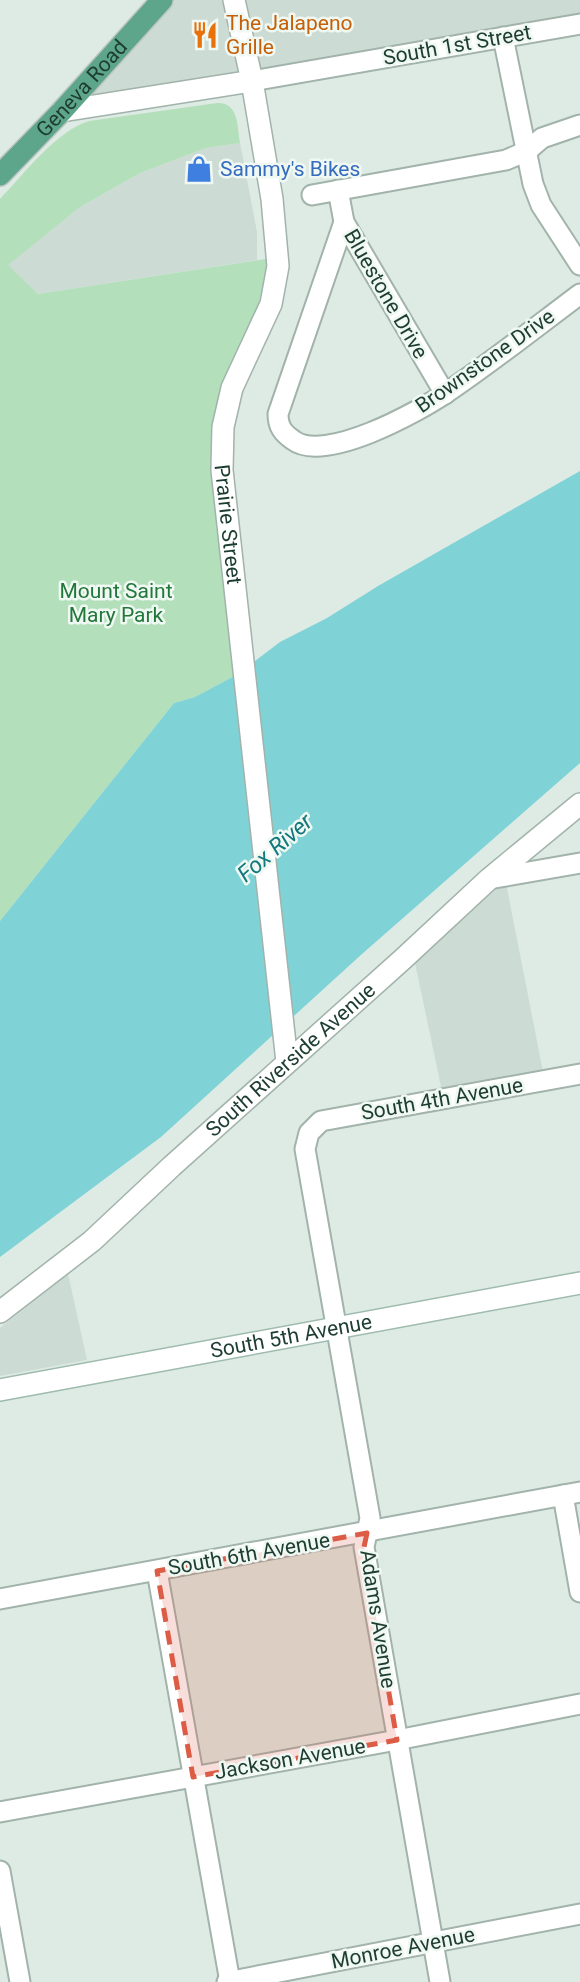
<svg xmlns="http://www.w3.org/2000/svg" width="580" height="1982" font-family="Roboto,sans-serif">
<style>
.built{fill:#ccdbd3}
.green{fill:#b4dfbb}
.water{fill:#7fd3d7}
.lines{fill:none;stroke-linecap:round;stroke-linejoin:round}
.minor-casing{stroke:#a1b3ab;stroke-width:23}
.tertiary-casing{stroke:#a1b3ab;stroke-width:24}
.secondary-casing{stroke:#9ebbae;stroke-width:24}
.primary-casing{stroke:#bcc5c1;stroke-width:24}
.minor{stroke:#fff;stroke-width:19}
.tertiary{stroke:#fff;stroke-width:21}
.secondary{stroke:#fff;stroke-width:21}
.primary{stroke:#5da68b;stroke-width:21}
.marked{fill:#dd5c45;fill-opacity:0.2;stroke:#dd5c45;stroke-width:5;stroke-dasharray:14 9;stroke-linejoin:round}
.labels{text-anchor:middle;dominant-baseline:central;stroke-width:5;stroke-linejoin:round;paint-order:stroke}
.food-label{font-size:21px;fill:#c56008;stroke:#eff8f2;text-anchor:start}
.street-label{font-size:21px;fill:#1e3d31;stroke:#eff8f2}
.shop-label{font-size:21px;fill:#366cbe;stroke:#eff8f2;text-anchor:start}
.park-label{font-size:21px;fill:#24773b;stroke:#eff8f2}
.water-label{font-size:23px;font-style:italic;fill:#12787e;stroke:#eff8f2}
</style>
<rect width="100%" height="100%" fill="#deebe4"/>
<!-- built -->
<g class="built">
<polygon points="170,0 230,0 248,79 71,106"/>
<polygon points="237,0 580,0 580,19 255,76"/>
<polygon points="240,143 257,232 257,260 38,294 7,265 80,207 140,173 206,148"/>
<polygon points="506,883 544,1077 443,1096 414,958 492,885"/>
<polygon points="68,1274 87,1360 0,1376 0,1328"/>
</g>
<!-- green -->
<path class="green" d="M 217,103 C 239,102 237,126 240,143 L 206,148 L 140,173 L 80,207 L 8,265 L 38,294 L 272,258 L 263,305 L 226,384 L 238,674 L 195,697 L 174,703 L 0,921 L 0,199 C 24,174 56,131 89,121 Z"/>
<!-- water -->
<polygon class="water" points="580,471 580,763 362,954 161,1137 0,1257 0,921 174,703 195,697 238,674 280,642 327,618 378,586"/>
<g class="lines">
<defs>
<g id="minor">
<polyline points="503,37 533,184 541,205 580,265"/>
<polyline points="252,81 580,24"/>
<polyline points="338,190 344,222 445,394"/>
<polyline points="312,195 506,160 527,151 542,138 580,125"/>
<path d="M 344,222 L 278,414 C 278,427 283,433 293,440 C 324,464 418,412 446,393 C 492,362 536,327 580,294"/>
<polyline points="489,879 580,863"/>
<polyline points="563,1495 580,1592"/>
<polyline points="157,1571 230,1982"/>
<polyline points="0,1599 580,1492"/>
<polyline points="0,1812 397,1740 580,1704"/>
<polyline points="0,1871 20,1982"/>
<polyline points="227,1982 580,1914"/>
<polyline points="440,1982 364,1547 370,1518 305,1149 309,1133 321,1121 580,1074"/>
</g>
<g id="tertiary">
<path id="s1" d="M 234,0 L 252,81 L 272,199 L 278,266 L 271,304 L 232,388 L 223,427 L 222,470 L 287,1062"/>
<polyline points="62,111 252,81"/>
<path id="s2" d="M 0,1312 L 92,1241 L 172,1166 L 403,959 L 489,879 L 580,804"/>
</g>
<g id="secondary">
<path id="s3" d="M 0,1390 L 580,1283"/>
</g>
<g id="primary">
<path id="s4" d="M 0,175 L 62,111 L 162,0"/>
</g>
</defs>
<!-- minor casing -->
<use href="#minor" class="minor-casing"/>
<!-- tertiary casing -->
<use href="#tertiary" class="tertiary-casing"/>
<!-- secondary casing -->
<use href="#secondary" class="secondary-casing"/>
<!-- primary casing -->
<use href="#primary" class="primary-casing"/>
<!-- minor -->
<use href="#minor" class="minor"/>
<!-- tertiary -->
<use href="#tertiary" class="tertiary"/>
<!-- secondary -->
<use href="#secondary" class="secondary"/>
<!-- primary -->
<use href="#primary" class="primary"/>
</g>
<!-- marked area -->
<path class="marked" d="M 367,1533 L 364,1547 L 397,1740 L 193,1777 L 157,1571 Z"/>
<!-- icons -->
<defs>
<symbol id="restaurant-bare" viewBox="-9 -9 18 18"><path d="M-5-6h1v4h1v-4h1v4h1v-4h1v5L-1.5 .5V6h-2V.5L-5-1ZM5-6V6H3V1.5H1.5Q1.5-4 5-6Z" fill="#e8710a" stroke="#eff8f2" stroke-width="2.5" paint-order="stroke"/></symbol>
<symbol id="shop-bare" viewBox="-9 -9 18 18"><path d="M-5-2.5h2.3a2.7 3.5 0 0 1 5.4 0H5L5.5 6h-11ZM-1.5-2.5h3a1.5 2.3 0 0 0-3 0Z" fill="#3f7fe0" stroke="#eff8f2" stroke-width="2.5" paint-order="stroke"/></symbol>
</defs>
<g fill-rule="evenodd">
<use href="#restaurant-bare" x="186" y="16" width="38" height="38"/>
<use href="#shop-bare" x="180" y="150" width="38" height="38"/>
</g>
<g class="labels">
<!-- food labels -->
<g class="food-label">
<text x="226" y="23">The Jalapeno<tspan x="226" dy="24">Grille</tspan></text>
</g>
<!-- street labels -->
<g class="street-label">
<text transform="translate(457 45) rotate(-10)">South 1st Street</text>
<text stroke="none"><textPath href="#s4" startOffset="119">Geneva Road</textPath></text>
<text transform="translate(386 294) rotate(60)">Bluestone Drive</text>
<text transform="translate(485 361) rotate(-35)">Brownstone Drive</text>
<text stroke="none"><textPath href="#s1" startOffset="539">Prairie Street</textPath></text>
<text stroke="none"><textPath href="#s2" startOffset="385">South Riverside Avenue</textPath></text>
<text transform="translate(442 1099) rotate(-10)">South 4th Avenue</text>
<text stroke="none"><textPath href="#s3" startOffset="296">South 5th Avenue</textPath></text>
<text transform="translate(249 1554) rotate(-10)">South 6th Avenue</text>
<text transform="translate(378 1619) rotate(81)">Adams Avenue</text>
<text transform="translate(290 1759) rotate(-10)">Jackson Avenue</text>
<text transform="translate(403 1948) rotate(-11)">Monroe Avenue</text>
</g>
<!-- shop labels -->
<g class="shop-label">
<text x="220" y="169">Sammy's Bikes</text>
</g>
<!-- park labels -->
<g class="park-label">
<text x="116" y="591">Mount Saint<tspan x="116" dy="24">Mary Park</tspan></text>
</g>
<!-- water labels -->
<g class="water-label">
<text transform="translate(275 848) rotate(-41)">Fox River</text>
</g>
</g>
</svg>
